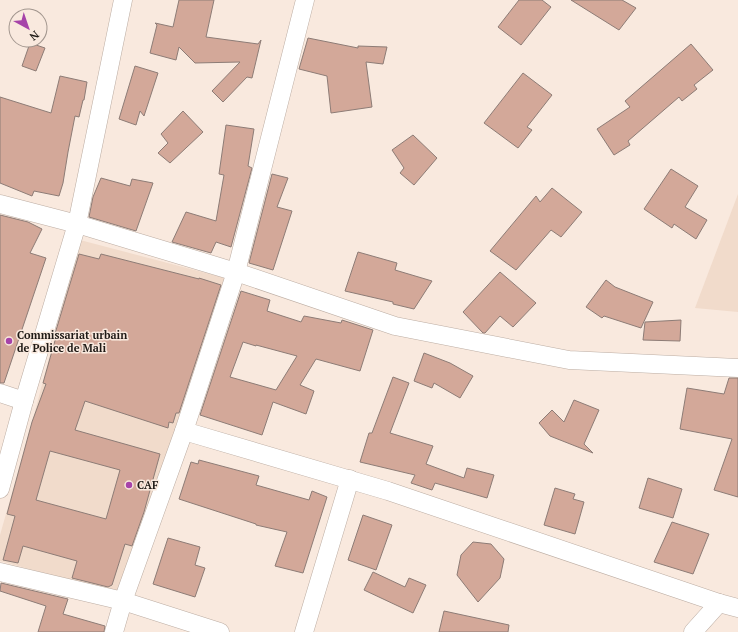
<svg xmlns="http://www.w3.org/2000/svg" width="738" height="632" font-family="'PT Serif',serif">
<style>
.built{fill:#f1dbcb}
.building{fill:#d3a899;stroke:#8d7c76;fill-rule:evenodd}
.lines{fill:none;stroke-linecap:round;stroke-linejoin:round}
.minor-casing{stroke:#bcada3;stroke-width:19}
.minor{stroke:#fff;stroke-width:18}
.poi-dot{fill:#a643a9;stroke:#f9e9de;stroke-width:1.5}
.labels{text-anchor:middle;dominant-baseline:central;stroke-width:3;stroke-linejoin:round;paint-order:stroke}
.poi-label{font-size:11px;font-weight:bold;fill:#1f1a16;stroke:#f9e9de;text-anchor:start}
</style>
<rect width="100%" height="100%" fill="#f9e9de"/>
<!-- built -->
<g class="built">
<polygon points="738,194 738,312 695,308"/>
<polygon points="80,240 225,278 120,594 0,561 0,535 33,419"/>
</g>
<!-- building -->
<g class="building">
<polygon points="179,0 214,0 206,37 258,44 261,40 252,78 247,77 223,102 212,91 240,62 195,63 179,47 176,60 150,53 157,25 155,23 173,27"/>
<polygon points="519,0 542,0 551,7 521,45 498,27"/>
<polygon points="571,0 622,0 636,8 619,30"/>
<polygon points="308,38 358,48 358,46 387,47 383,64 366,62 372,107 331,113 327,76 299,69"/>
<polygon points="30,43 45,48 36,71 22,66"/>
<polygon points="691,44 713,70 694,85 697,89 682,101 679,97 628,141 630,145 614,155 597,129 630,107 625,101"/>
<polygon points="135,66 158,73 144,116 140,111 136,125 119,119"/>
<polygon points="523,73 552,95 527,127 532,130 518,148 484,123"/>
<polygon points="60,76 87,82 84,100 83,100 79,117 75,116 68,152 63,183 59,196 34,191 32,196 0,183 0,97 51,113"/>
<polygon points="183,111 203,132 170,163 158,153 168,143 161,134"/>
<polygon points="226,125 254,129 248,166 252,168 231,247 216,242 211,253 172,242 186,212 216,221 224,175 219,174"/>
<polygon points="413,135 437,158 414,185 400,173 404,168 392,150"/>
<polygon points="671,169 698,186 685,207 707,220 696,239 674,224 672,228 644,209"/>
<polygon points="272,174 288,178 277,207 292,211 273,270 249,263"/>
<polygon points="101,178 130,186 132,179 153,183 136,231 89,217 93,197"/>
<polygon points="552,188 582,212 561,237 551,230 516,270 490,251 536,196 540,202"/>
<polygon points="0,215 28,222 42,229 30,253 46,258 4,383 0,383"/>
<polygon points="358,252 397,263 395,270 432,281 414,309 393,304 393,302 345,291"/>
<path d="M 79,254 L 99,259 L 101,254 L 199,279 L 199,278 L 221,285 L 179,413 L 176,413 L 173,423 L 169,422 L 168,428 L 85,401 L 75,430 L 160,454 L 144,512 L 132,546 L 125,544 L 112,585 L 108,587 L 72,578 L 77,561 L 23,546 L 18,563 L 3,560 L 15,516 L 7,514 L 32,422 L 46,384 L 43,383 L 56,337 L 54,337 ZM 50,451 L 120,470 L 106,519 L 36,500 Z"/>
<polygon points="500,272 536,303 513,327 500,316 485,333 483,333 463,312"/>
<polygon points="606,280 615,287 653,302 641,328 604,316 602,318 586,307"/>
<path d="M 241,291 L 270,300 L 267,311 L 301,322 L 304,316 L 341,323 L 342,320 L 373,330 L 360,371 L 316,359 L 300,385 L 314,391 L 306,414 L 273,402 L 262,435 L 200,415 ZM 243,342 L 256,346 L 256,345 L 297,356 L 276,390 L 230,377 Z"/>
<polygon points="681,320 680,341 643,340 645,322"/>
<polygon points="424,353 450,363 473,376 460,398 434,383 432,388 414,381"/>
<polygon points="393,377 409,383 390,433 433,446 426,464 464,478 467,468 494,475 487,498 435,483 432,490 411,483 415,475 360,462 369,433 372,433"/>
<polygon points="729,378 738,378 738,497 714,490 732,439 680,429 687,388 724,394"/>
<polygon points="574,400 599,410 584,444 593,453 550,436 539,423 552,410 564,422"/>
<polygon points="199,460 259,476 256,485 309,500 312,491 327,497 303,573 275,566 287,532 256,525 256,524 179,499 191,462 198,464"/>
<polygon points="648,478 682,489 673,518 639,508"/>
<polygon points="555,488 575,494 573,499 584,502 575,534 544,525"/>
<polygon points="363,515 392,525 376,570 348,560"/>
<polygon points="672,522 709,534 693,574 654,562"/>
<polygon points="168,538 200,547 195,565 205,568 195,597 153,584"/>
<polygon points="473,542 491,544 504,559 500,578 478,602 457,575 461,555"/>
<polygon points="373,572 405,587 409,578 426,585 413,613 364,590"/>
<polygon points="1,583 68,599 63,614 105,626 104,632 38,632 46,606 0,591"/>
<polygon points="444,611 509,625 508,632 439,632"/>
</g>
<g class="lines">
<defs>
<g id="minor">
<polyline points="0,204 77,224 236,272 395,326 569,360 738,368"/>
<polyline points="0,393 24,401"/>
<polyline points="184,431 388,491 719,603 738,608"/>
<polyline points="0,489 24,401 77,224 123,0"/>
<polyline points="0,572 123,601 220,632"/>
<polyline points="114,632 123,601 184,431 236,272 305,0"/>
<polyline points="304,632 350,479"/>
<polyline points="693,632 719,603"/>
</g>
</defs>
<!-- minor casing -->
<use href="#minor" class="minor-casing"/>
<!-- minor -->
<use href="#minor" class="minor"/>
</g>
<!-- markers -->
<g class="poi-dot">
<circle cx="9" cy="341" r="4"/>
<circle cx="129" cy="485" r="4"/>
</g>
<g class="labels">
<!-- poi labels -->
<g class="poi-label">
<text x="17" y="335">Commissariat urbain<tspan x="17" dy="13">de Police de Mali</tspan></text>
<text x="137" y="485">CAF</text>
</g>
</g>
<!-- north arrow -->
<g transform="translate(28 28) rotate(140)"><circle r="19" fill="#f9e9de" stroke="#a2968e"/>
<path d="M0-3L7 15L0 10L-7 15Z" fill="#a643a9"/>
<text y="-6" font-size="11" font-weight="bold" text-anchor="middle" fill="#1f1a16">N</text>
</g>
</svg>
